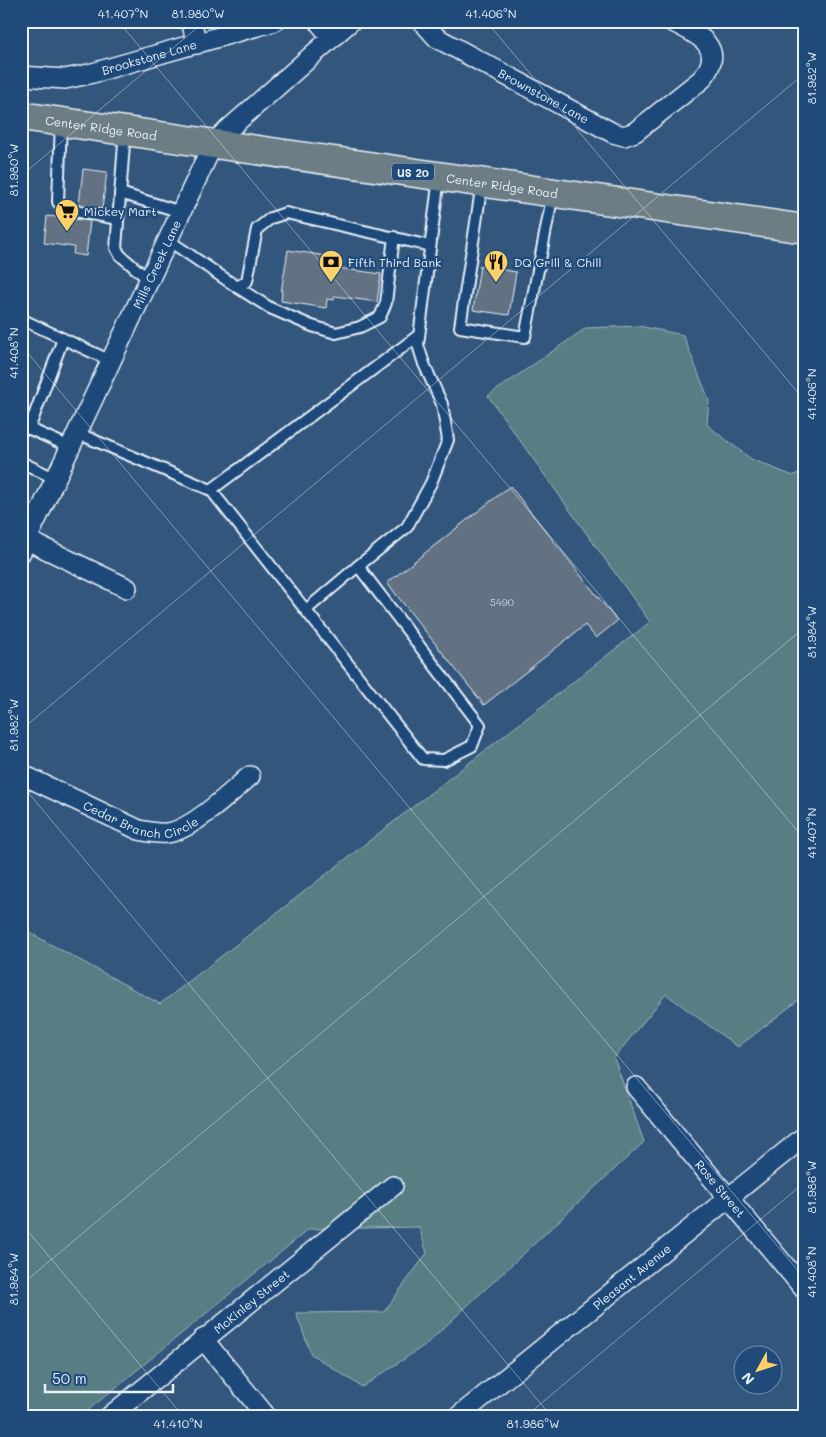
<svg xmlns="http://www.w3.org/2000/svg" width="826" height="1437" font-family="Mali,sans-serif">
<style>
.green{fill:#597d83;stroke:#a0b7be}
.building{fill:#637283;stroke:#e8f1f8}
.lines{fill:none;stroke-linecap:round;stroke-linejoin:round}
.service-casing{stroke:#e8f1f8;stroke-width:14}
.minor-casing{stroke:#e8f1f8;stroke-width:22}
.primary-casing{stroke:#e8f1f8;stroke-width:31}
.service{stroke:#1f4a7a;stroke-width:10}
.minor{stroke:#1f4a7a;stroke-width:19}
.primary{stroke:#6c7e84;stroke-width:28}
.ticks{fill:none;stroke:#e8f1f8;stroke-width:1;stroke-opacity:0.45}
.labels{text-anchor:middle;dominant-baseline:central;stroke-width:4.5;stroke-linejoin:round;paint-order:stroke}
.number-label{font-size:10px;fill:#c7d1db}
.shield{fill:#1f4a7a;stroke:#acbfd2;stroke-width:1}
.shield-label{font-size:11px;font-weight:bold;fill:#e8f1f8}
.street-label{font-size:12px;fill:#e8f1f8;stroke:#1f4a7a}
.poi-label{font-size:12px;fill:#e8f1f8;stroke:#1f4a7a;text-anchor:start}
.neatline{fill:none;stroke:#e8f1f8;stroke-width:2}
.ticks-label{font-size:12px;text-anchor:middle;fill:#e8f1f8}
</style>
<rect width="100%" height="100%" fill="#33567d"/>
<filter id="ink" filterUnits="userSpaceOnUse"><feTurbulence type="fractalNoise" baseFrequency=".02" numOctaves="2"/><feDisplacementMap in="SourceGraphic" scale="10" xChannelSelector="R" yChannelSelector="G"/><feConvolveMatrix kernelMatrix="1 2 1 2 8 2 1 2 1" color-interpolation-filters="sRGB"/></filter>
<g filter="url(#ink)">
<!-- green -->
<polygon class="green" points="639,326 683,335 709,400 707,425 751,459 793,476 805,469 805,995 738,1047 666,994 614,1058 644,1142 425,1345 362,1387 311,1354 296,1313 384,1312 427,1253 419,1227 309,1229 81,1416 21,1416 21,928 160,1004 650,622 488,396 586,328"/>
<!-- building -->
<g class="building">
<polygon points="83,169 107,172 102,209 79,205"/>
<polygon points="47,216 90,221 86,256 73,254 74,247 44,243"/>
<polygon points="288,250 333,257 332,263 339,264 338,268 381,274 377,302 335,296 334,300 327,299 326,308 281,301 282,292 281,292"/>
<polygon points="480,266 516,272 509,315 473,310"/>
<polygon points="510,486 617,621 596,638 585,625 484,705 387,583"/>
</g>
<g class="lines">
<defs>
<g id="service">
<polyline points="61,122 58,202 64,209 118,219"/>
<polyline points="125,131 116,248 120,255 149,280"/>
<polyline points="482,183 460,327 525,337 553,193"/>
<polyline points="120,193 181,212"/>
<polyline points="168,240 237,287 247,281 257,229 271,218 286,213 430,246"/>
<polyline points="237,287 270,308 312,326 336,333 360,327 380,317 386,303 394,237"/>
<polyline points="21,319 111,361"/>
<polyline points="21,425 70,447"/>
<polyline points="29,429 63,339"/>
<polyline points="77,433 211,490 423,759 444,760 472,746 480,725 358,566 407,527 431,483 448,440 442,404 424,364 418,345 439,177"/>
<polyline points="21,462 56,479"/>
<polyline points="211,490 419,335"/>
<polyline points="306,610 358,566"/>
</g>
<g id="minor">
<polyline points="191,21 197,44"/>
<polyline points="318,21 332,38"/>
<path id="s1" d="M 422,21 L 437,38 L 613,133 L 624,136 L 635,132 L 702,79 C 727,47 698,34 671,21"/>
<path id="s2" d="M 21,76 L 65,79 L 89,74 L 275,21"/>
<polyline points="27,540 127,588"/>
<path id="s3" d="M 21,552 L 214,142 L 351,21"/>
<path id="s4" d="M 21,774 L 139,830 C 149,832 157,834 167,833 C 192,830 230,793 250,776"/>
<path id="s5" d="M 636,1087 L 805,1290"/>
<polyline points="203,1339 266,1416"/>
<path id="s6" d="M 110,1416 L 393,1186"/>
<path id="s7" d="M 459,1416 L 805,1136"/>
</g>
<g id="primary">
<path id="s8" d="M 21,116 L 805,229"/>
</g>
</defs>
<!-- service casing -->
<use href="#service" class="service-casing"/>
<!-- minor casing -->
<use href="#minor" class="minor-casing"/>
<!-- primary casing -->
<use href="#primary" class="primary-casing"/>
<!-- service -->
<use href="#service" class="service"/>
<!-- minor -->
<use href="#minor" class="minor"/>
<!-- primary -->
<use href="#primary" class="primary"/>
</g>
</g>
<!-- ticks -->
<path class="ticks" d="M 118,21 L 805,840M 486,21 L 805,401M 21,176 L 205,21M 21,345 L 805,1279M 21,730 L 805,73M 21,784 L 551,1416M 21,1223 L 183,1416M 21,1285 L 805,627M 526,1416 L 805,1182"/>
<!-- icons -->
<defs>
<symbol id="supermarket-pin" viewBox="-11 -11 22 30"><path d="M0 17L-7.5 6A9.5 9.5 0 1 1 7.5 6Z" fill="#ffd166" stroke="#1f4a7a"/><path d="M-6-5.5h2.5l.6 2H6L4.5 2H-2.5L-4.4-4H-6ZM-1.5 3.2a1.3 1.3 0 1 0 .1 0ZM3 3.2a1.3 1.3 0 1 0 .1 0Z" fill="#111"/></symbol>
<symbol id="bank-pin" viewBox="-11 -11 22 30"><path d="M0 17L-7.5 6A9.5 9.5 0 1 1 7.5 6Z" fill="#ffd166" stroke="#1f4a7a"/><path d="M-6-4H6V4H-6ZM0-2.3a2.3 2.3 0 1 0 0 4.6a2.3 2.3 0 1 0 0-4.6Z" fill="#111"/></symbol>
<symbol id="restaurant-pin" viewBox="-11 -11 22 30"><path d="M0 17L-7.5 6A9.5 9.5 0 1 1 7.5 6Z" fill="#ffd166" stroke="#1f4a7a"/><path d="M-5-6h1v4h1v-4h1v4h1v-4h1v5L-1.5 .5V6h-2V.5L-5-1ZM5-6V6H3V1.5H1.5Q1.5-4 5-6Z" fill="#111"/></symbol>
</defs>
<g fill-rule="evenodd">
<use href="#supermarket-pin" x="53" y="197" width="28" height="38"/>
<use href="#bank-pin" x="317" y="248" width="28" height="38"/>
<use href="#restaurant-pin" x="482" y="248" width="28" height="38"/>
</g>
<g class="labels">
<!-- number labels -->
<g class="number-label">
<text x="502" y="602">5490</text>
</g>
<!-- shield labels -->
<rect class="shield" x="392" y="163.5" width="42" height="17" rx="4"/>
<g class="shield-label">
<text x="413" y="172">US 20</text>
</g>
<!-- street labels -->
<g class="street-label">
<text stroke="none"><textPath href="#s2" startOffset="131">Brookstone Lane</textPath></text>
<text stroke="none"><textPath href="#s1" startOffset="144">Brownstone Lane</textPath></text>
<text stroke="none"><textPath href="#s8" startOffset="81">Center Ridge Road</textPath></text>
<text stroke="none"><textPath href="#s8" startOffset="486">Center Ridge Road</textPath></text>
<text stroke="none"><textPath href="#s3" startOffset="318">Mills Creek Lane</textPath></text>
<text stroke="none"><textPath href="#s4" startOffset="131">Cedar Branch Circle</textPath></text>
<text stroke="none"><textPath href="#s5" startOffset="132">Rose Street</textPath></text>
<text stroke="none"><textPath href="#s7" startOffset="222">Pleasant Avenue</textPath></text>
<text stroke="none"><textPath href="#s6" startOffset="182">McKinley Street</textPath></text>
</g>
<!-- poi labels -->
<g class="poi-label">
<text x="84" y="211">Mickey Mart</text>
<text x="348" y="262">Fifth Third Bank</text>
<text x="514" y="262">DQ Grill &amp; Chill</text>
</g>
</g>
<!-- margin -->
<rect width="826" height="1437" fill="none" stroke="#1f4a7a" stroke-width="55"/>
<!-- north arrow -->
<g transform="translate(758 1370) rotate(230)"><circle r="24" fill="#1f4a7a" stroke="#6f8dac"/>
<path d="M0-4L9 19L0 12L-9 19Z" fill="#ffd166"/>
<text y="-8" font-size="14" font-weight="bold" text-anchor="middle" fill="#e8f1f8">N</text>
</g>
<!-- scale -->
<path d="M45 1384v8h128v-8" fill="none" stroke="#e8f1f8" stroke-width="2.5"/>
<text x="52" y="1384" font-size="15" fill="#e8f1f8" stroke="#1f4a7a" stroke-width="4" paint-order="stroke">50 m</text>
<rect x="28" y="28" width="770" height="1382" class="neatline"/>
<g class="ticks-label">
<text x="123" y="18">41.407°N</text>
<text x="198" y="18">81.980°W</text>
<text x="491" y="18">41.406°N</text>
<text transform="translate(812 78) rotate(-90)" y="4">81.982°W</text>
<text transform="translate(14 170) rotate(-90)" y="4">81.980°W</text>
<text transform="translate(14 353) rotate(-90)" y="4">41.408°N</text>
<text transform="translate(812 394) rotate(-90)" y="4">41.406°N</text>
<text transform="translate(812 632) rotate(-90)" y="4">81.984°W</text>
<text transform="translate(14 725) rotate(-90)" y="4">81.982°W</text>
<text transform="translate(812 833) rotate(-90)" y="4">41.407°N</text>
<text transform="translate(812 1187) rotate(-90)" y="4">81.986°W</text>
<text transform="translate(812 1272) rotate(-90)" y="4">41.408°N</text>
<text transform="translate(14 1279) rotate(-90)" y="4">81.984°W</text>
<text x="178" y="1428">41.410°N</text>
<text x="533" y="1428">81.986°W</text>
</g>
</svg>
